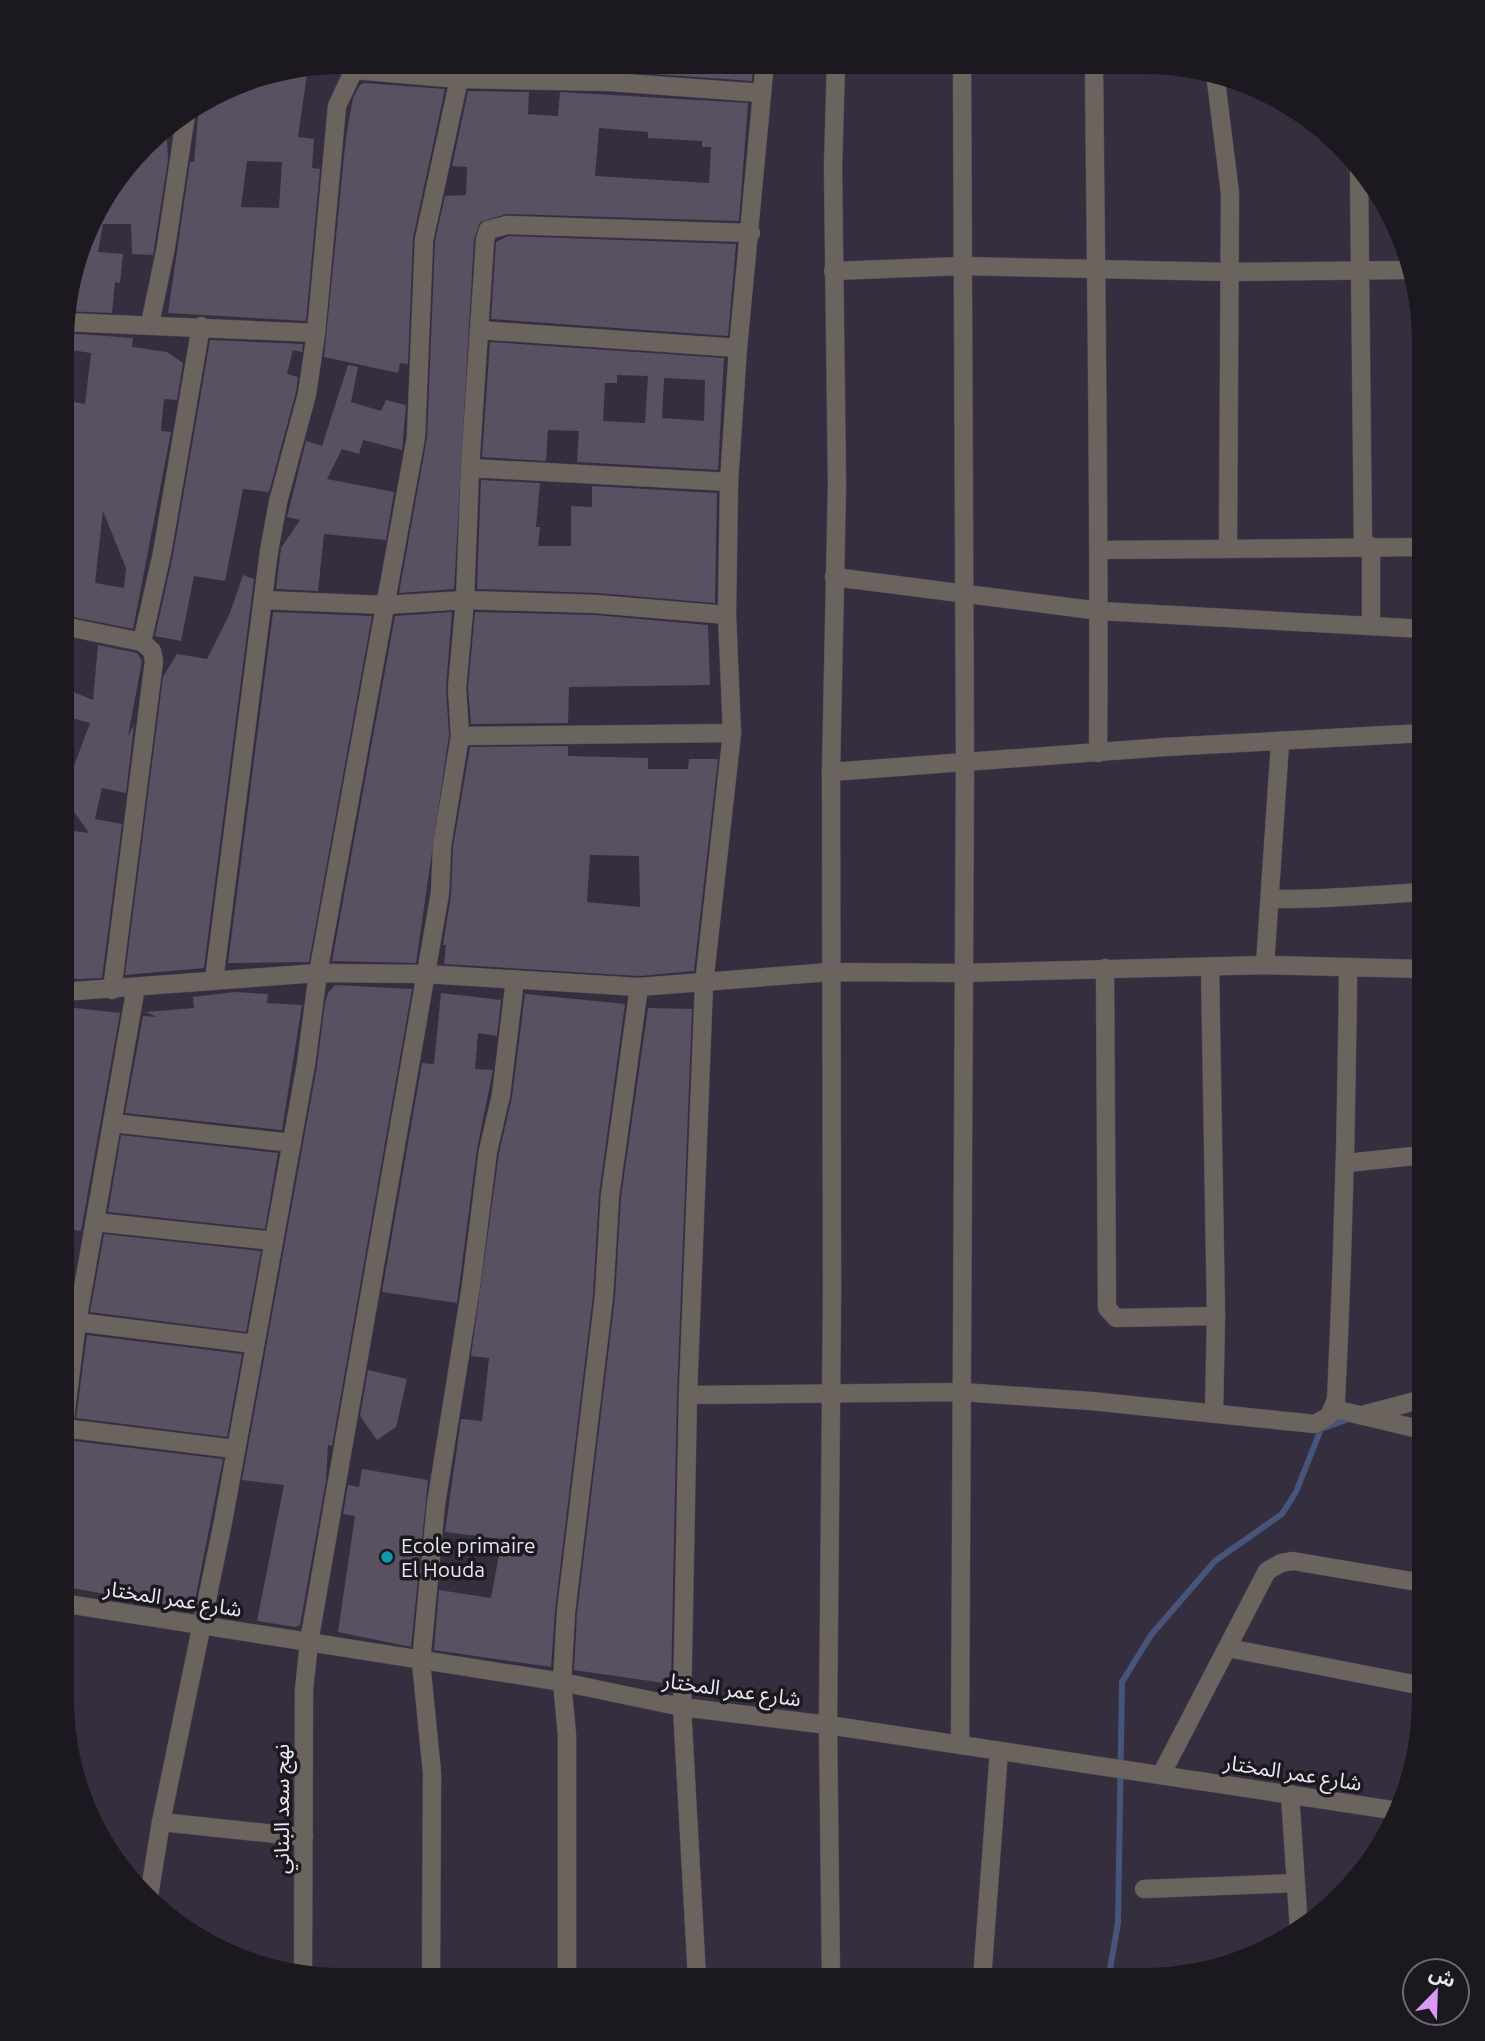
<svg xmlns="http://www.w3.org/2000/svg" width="1485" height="2041" font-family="Ubuntu,'Noto Sans Arabic',sans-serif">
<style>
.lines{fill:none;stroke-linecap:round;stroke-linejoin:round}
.stream{stroke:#465579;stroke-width:6}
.building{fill:#595162;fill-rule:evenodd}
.minor-casing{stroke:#524b5a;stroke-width:19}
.tertiary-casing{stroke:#524b5a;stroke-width:19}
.minor{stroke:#6b635e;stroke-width:18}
.tertiary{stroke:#6b635e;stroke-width:18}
.culture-dot{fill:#0f9aa8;stroke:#1b181f;stroke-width:2.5}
.labels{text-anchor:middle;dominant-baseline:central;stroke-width:7;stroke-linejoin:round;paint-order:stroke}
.poi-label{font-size:21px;fill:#eae6f0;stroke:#1b181f;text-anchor:start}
.street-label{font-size:21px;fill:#eae6f0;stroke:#1b181f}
</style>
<rect width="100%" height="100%" fill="#352e3e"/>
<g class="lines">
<!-- stream -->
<polyline class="stream" points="1108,1980 1118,1923 1122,1682 1151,1635 1215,1561 1282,1514 1296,1492 1321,1429 1349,1419"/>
</g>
<!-- building -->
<g class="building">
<polygon points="472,62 753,62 752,81 611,71 472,68"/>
<path d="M 308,67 L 298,137 L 314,139 L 312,168 L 320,169 L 306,321 L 168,313 L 190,162 L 194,162 L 199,106 L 220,94 L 237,95 L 237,86 L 259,87 L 261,74 ZM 247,161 L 282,162 L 279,208 L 241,207 Z"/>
<polygon points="364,83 445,89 413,238 408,364 400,363 398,373 324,357 346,137 353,98 360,85"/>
<path d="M 468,91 L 529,92 L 528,114 L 558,116 L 560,92 L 748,103 L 739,221 L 507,214 L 480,222 L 474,239 L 454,589 L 399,593 L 427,438 L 435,241 L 445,196 L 466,195 L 467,167 L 452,166 ZM 599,128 L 648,132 L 648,138 L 702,141 L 702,147 L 711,147 L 709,183 L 595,176 Z"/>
<polygon points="151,137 167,139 168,160 153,255 132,254 131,224 103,224 98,252 123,254 120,283 115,282 112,313 64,311 99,202"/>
<polygon points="508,236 736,244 728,336 491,319 496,242"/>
<path d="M 65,333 L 133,338 L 132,347 L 167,352 L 183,363 L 177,400 L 164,399 L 161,431 L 171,432 L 133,629 L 63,615 L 63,423 L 69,401 L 85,404 L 91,353 L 64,349 ZM 103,511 L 126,568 L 124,588 L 95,583 Z"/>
<polygon points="210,340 303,344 302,352 293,350 287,374 298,377 296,392 269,492 243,489 225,581 194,576 181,641 155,636 173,555"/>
<path d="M 490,342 L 724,358 L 718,470 L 577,462 L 579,431 L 548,430 L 546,461 L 482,457 ZM 617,375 L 648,376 L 645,423 L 603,421 L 605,383 L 617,383 ZM 664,378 L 705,380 L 704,421 L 662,418 Z"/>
<polygon points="348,365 358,367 351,402 381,411 386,400 406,405 402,450 363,440 359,454 342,449 327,479 394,492 386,540 324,534 318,591 276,589 281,548 300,520 287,517 306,441 322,446"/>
<polygon points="481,480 540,483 536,527 540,527 538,546 571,546 571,506 592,507 592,486 717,493 715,603 597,593 477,589"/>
<polygon points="243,575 254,579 204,968 125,975 163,677 177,654 207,659 230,613"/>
<polygon points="273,612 372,616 309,962 228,963"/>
<polygon points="452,612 446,687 449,735 416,963 332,961 395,616"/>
<polygon points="475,612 595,615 708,625 710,685 569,687 568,723 471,724 468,688"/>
<polygon points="98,645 137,653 142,661 128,736 134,725 126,793 102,788 95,819 122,824 102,978 79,979 63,977 63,859 67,830 89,833 70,806 69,797 63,795 90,723 68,717 70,710 63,709 63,688 93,700"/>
<path d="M 568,746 L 568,756 L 648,758 L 648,769 L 688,769 L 689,759 L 718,759 L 694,971 L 639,976 L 444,964 L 446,945 L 443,945 L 451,895 L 453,847 L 470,747 ZM 590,855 L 639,856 L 640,907 L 587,902 Z"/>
<polygon points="335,985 412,989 332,1446 328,1445 326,1481 300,1625 296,1627 257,1621 284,1485 242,1480 317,1066 325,1003 328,993"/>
<polygon points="235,992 268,994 267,1003 302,1005 282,1130 125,1113 143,1016 157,1017 146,1012 194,1008 193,997"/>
<polygon points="441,993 501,1000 497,1036 478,1033 475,1069 493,1070 477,1149 457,1303 382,1292 422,1063 434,1064"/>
<polygon points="525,994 625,1004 599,1194 593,1295 555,1611 551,1667 434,1650 439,1590 491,1598 502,1539 445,1532 461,1419 482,1421 489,1358 471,1356 499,1153 512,1097"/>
<polygon points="66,1007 120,1013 81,1231 62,1228 62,1014"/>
<polygon points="648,1008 692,1009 677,1395 671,1684 574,1670 577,1613 615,1297 621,1197"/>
<polygon points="121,1135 278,1153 265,1229 108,1212"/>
<polygon points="104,1234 261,1251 246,1332 90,1312"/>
<polygon points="62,1284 72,1285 62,1351"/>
<polygon points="87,1335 242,1354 227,1437 76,1418"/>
<polygon points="368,1370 407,1379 396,1427 377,1440 360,1416"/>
<polygon points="74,1441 223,1459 193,1610 61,1586 62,1501 66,1468 62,1467 62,1452 71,1448"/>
<polygon points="362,1469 428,1480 411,1647 338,1632 355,1516 343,1514 348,1485 359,1487"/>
</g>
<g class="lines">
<defs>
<g id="minor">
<polyline points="461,62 459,79 610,82 762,93"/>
<path d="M 1094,63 C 1096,293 1100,523 1098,753"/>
<polyline points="1215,73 1230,193 1228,547"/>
<polyline points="1359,174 1363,545"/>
<polyline points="833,271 962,266 1231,272 1407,270"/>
<polyline points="64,322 316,333"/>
<polyline points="150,324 166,247 186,114"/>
<polyline points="479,330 738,348"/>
<polyline points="470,468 485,240 488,230 507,225 751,233"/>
<polyline points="1100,550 1424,547"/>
<polyline points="834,577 1100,611 1424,629"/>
<polyline points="263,600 385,605 465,600 596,604 727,615"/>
<polyline points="1371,625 1371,546"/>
<polyline points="63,626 142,642 152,651 154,661 112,990"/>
<polyline points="142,642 162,553 201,326"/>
<polyline points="460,736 732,733"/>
<polyline points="831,772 1165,747 1424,733"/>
<path d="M 1270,899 C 1322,900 1372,895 1423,892"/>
<polyline points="1265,965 1280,743"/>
<polyline points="1210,966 1216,1316 1214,1412"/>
<polyline points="1105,968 1107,1308 1116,1318 1216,1316"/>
<polyline points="214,980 269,551 278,502 307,394 316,333 337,106 358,61"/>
<polyline points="62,992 318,973 425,974 639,987"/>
<polyline points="113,1123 292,1143"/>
<polyline points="1347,1163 1423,1155"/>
<polyline points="95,1222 274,1241"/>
<polyline points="77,1322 254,1344"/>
<path d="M 688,1395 L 962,1392 L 1091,1401 L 1315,1424 L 1329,1416 L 1336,1400 C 1343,1256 1347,1113 1348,969"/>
<polyline points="1334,1409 1423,1430"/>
<polyline points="1366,1414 1423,1399"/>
<polyline points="64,1428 234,1449"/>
<polyline points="62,1441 77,1322 136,987"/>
<polyline points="309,1642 440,893 442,846 460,736 457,688 465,600 470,468 729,482"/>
<polyline points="1228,1648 1423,1686"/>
<polyline points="960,1745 965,763 962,63"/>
<polyline points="1161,1775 1267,1571 1281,1563 1293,1561 1423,1583"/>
<polyline points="1290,1794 1299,1930"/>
<polyline points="161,1822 304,1837"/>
<polyline points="1144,1889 1295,1883"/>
<polyline points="149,1896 161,1822 223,1522 306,1064 318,973 416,437 424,240 459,79 354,70"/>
<polyline points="431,1978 432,1773 421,1662 436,1504 471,1286 488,1151 501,1095 515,980"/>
<polyline points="567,1978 567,1735 562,1682 566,1612 604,1296 610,1196 639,987 830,972 963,973 1265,965 1423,969"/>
<polyline points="697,1978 682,1707 688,1395 704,984 732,733 727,615 729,482 738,348 765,62"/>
<polyline points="831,1979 828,1725 832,1294 831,772 837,485 833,167 836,63"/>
<polyline points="982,1979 999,1751"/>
</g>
<g id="tertiary">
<polyline points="61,1603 562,1682 682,1707 828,1725 1398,1811"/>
<polyline points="303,1977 304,1690 309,1642"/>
</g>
</defs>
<!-- minor casing -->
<use href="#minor" class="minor-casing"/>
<!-- tertiary casing -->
<use href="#tertiary" class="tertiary-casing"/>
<!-- minor -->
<use href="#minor" class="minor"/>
<!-- tertiary -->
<use href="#tertiary" class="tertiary"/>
</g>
<!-- markers -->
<circle class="culture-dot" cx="387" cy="1557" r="7"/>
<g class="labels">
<!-- poi labels -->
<g class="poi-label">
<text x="401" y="1545">Ecole primaire<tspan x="401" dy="24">El Houda</tspan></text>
</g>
<!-- street labels -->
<g class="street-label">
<text transform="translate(173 1598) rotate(9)">شارع عمر المختار</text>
<text transform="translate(732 1689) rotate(8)">شارع عمر المختار</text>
<text transform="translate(1293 1772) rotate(9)">شارع عمر المختار</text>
<text transform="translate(281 1809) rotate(-90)">نهج سعد البناني</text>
</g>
</g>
<!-- crop -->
<path d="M0 0H1485V2041H0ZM342 74H1144A268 268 0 0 1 1412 342V1700A268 268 0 0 1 1144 1968H342A268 268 0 0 1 74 1700V342A268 268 0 0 1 342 74Z" fill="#1b181f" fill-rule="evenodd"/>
<!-- north arrow -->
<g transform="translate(1436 1992) rotate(23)"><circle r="33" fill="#1b181f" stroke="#6e6a73" stroke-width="2"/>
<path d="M0-5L12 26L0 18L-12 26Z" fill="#db99f5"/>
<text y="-10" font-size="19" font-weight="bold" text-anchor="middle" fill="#eae6f0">ش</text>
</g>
</svg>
